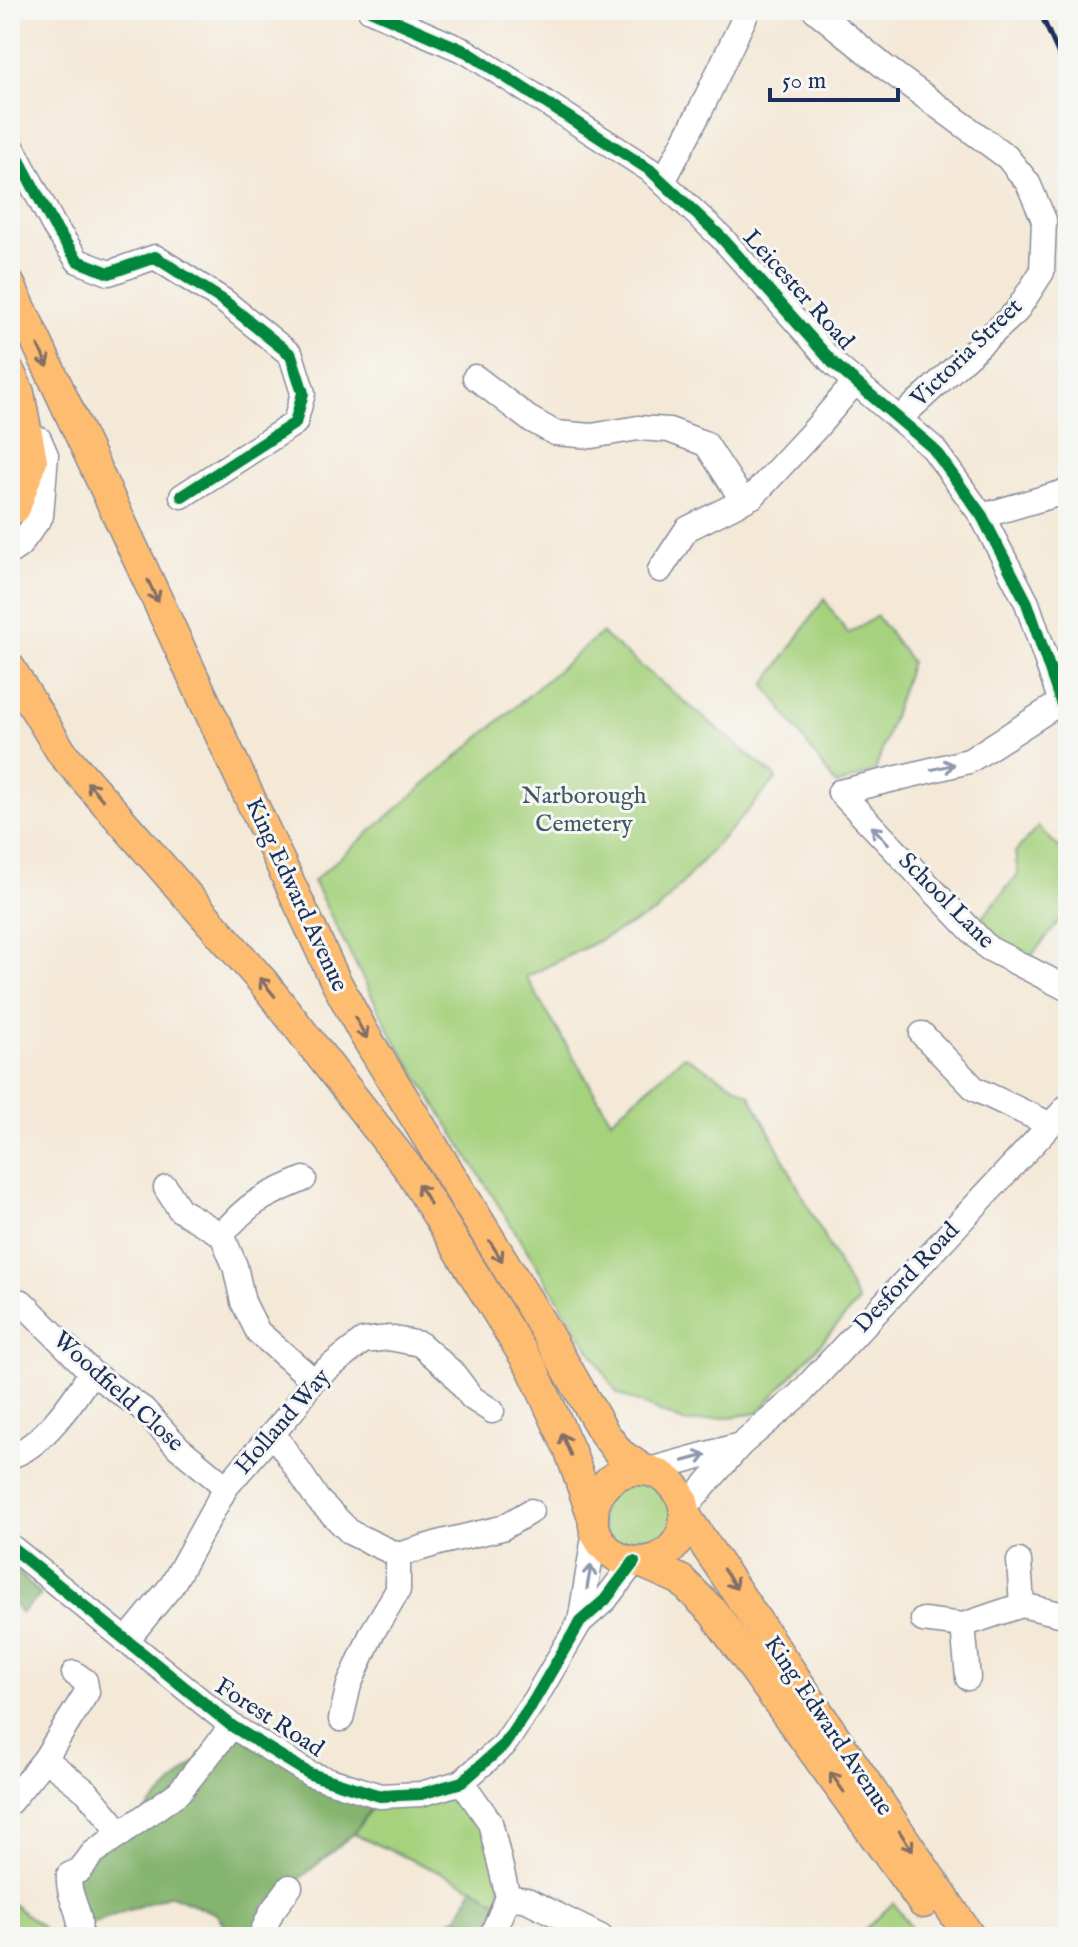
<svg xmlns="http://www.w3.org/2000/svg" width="1078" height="1947" font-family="'IM FELL English',serif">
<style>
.green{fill:#a6d27e;stroke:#60806e;stroke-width:2}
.forest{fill:#84b46d;stroke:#507266;stroke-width:2}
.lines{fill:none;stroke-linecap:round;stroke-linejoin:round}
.minor-casing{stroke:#888c9a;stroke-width:27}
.major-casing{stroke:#888c9a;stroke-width:33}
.minor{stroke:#fff;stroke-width:24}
.major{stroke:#febc70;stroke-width:30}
.rail{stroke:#1b2f5e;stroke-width:5}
.cycleway-casing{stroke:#f6f6f2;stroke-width:17}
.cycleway{stroke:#00873e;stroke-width:12}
.oneway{stroke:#816e66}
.oneway2{stroke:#8d97ae}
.labels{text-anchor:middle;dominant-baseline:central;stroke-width:6;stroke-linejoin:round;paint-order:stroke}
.street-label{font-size:24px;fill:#1b2f5e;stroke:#f6f6f2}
.park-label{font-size:24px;fill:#3e5866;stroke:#f6f6f2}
</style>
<rect width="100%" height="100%" fill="#f6f6f2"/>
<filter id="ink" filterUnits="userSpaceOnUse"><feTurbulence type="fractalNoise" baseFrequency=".0125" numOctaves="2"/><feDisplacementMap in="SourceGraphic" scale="16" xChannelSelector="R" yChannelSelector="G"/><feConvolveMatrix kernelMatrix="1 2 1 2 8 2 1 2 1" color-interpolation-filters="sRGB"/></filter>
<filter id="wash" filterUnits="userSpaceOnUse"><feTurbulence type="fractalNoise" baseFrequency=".006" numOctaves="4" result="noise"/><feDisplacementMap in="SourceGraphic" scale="32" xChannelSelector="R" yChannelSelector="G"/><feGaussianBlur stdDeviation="1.8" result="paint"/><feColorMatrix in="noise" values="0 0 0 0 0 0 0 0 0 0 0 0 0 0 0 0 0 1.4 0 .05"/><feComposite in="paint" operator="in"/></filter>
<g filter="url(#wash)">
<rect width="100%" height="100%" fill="#f4e8d6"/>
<!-- green -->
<g class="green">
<polygon points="824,599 848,634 877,616 911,662 875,771 836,785 765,685"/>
<polygon points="601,633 777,778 656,912 526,977 611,1120 684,1056 750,1095 858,1302 758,1413 686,1423 617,1393 394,1039 313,881"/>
<polygon points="1038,827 1068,856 1068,911 1027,961 974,928 1018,874 1015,852"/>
<circle cx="637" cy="1516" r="36"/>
<polygon points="462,1782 490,1822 504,1906 473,1887 353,1834 380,1796"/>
<polygon points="10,1902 55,1937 10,1937"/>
<polygon points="893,1903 918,1937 858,1937"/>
</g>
<!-- forest -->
<g class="forest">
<polygon points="10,1563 41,1595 21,1613 10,1599"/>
<polygon points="232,1726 380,1796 353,1834 290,1887 260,1937 234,1937 216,1914 171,1895 81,1927 69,1875 122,1834"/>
<polygon points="473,1887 504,1906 491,1937 417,1937 458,1917"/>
</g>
</g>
<g filter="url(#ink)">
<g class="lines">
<defs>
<g id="minor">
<polyline points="370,10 467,52 650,170 721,237 833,363 933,448 982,516 1027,603 1061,702 1068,716"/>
<polyline points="815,10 886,68 1007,157 1028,183 1044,220 1042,272 1016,312 900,418"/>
<polyline points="10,143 54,226 78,261 109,273 155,257 224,301 291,355 303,393 295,423 182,496"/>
<polyline points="663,182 701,109 748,10"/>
<polyline points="475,377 528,418 555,433 592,436 638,428 669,430 706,444 743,501"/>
<polyline points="982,516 1068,491"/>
<polyline points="10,552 19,546 41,516 46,455 39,439"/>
<polyline points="660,570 687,529 753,496 817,427 856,381"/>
<polyline points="840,792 988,948 1068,989"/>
<polyline points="840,792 969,761 1061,702"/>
<polyline points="922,1034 975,1089 1049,1124"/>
<polyline points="166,1188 180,1210 222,1235 235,1266 243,1302 258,1332 313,1380"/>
<path d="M 222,1235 C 248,1202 266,1195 304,1179"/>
<polyline points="10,1302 22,1302 91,1372 143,1409 179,1448 226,1487"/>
<polyline points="274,1434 318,1500 351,1533 398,1555 442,1542 502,1528 531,1511"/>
<path d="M 10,1456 C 41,1448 75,1399 91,1372"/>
<polyline points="649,1470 740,1445"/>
<polyline points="685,1508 740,1445 799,1395 1068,1106"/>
<polyline points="10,1546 232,1726 310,1774 380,1796 421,1794 462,1782 504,1745 535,1699 580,1622 605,1600 634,1562"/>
<polyline points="1019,1561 1022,1605"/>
<polyline points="923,1620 963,1625"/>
<polyline points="580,1622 595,1531"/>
<polyline points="126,1641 172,1585 226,1487 292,1411 313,1380 363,1341 389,1338 420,1344 453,1373 472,1398 492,1411"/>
<polyline points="74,1673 85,1681 87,1692 45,1759 87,1792 122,1834"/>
<polyline points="968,1678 963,1625 1022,1605 1068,1616"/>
<polyline points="341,1719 349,1685 372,1633 398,1590 398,1555"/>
<polyline points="462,1782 490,1822 508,1897 491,1937"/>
<polyline points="10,1802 45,1759"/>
<polyline points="508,1897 527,1900 601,1937"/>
<path d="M 78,1937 C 85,1913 67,1900 69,1875 L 80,1870 L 93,1853 L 179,1792 L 232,1726"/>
<polyline points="260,1937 272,1911 290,1887"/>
</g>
<g id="major">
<polyline points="10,285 335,980 363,1032 538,1318 604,1433 620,1454 642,1469"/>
<polyline points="10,373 19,393 32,460 15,508 10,510"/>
<polyline points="10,668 62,753 263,982 409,1169 533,1370 570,1451 593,1517"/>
<circle cx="639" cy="1516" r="46"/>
<polyline points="685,1515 970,1937"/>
<polyline points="640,1562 681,1580 713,1612 923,1903"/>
</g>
</defs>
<!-- minor casing -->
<use href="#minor" class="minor-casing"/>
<!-- major casing -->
<use href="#major" class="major-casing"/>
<!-- minor -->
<use href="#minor" class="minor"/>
<!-- major -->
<use href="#major" class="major"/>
<!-- rail -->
<polyline class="rail" points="1039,10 1068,75"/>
<defs>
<g id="cycleway">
<polyline points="370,10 467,52 650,170 721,237 833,363 933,448 982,516 1027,603 1061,702 1068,716"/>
<polyline points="10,143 54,226 78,261 109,273 155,257 224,301 291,355 303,393 295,423 182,496"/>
<polyline points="10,1546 232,1726 310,1774 380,1796 421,1794 462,1782 504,1745 535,1699 580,1622 605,1600 634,1562"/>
</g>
</defs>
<!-- cycleway casing -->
<use href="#cycleway" class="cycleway-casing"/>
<!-- cycleway -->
<use href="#cycleway" class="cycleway"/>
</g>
<!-- one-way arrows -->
<defs><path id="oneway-shaft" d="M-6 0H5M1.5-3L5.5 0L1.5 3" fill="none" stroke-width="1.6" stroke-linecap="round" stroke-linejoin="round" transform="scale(2)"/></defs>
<g class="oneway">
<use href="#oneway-shaft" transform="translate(43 356) rotate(65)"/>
<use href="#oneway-shaft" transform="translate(153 591) rotate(65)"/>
<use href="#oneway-shaft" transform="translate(95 791) rotate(-131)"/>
<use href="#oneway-shaft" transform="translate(267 987) rotate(-130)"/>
<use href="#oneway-shaft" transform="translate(361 1028) rotate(61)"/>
<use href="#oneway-shaft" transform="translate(424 1194) rotate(-122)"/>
<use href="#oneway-shaft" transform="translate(496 1251) rotate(58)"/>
<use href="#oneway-shaft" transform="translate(566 1444) rotate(-113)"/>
<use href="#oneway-shaft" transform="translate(730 1579) rotate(56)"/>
<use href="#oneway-shaft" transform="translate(837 1782) rotate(-125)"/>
<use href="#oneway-shaft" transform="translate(906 1841) rotate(56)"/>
</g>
<g class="oneway2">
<use href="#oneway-shaft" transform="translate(943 767) rotate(-13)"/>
<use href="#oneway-shaft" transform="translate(880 835) rotate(-134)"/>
<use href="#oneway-shaft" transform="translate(695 1458) rotate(-15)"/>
<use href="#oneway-shaft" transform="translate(589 1577) rotate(-80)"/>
</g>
</g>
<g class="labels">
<!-- street labels -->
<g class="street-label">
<text transform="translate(798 290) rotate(48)">Leicester Road</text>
<text transform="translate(967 353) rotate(-44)">Victoria Street</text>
<text transform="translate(296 895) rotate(65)">King Edward Avenue</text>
<text transform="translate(946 901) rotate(45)">School Lane</text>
<text transform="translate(907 1278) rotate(-47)">Desford Road</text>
<text transform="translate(118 1392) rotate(42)">Woodfield Close</text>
<text transform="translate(283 1422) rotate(-49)">Holland Way</text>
<text transform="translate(269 1718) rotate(33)">Forest Road</text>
<text transform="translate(828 1726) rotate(56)">King Edward Avenue</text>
</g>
<!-- park labels -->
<g class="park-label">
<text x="584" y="796">Narborough<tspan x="584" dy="28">Cemetery</tspan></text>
</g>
</g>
<!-- margin -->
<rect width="1078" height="1947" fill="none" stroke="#f6f6f2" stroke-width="40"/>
<!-- scale -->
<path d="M770 88v12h128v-12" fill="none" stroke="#1b2f5e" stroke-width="4"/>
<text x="782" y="88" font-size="24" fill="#1b2f5e" stroke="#f6f6f2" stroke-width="6" paint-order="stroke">50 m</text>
</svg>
